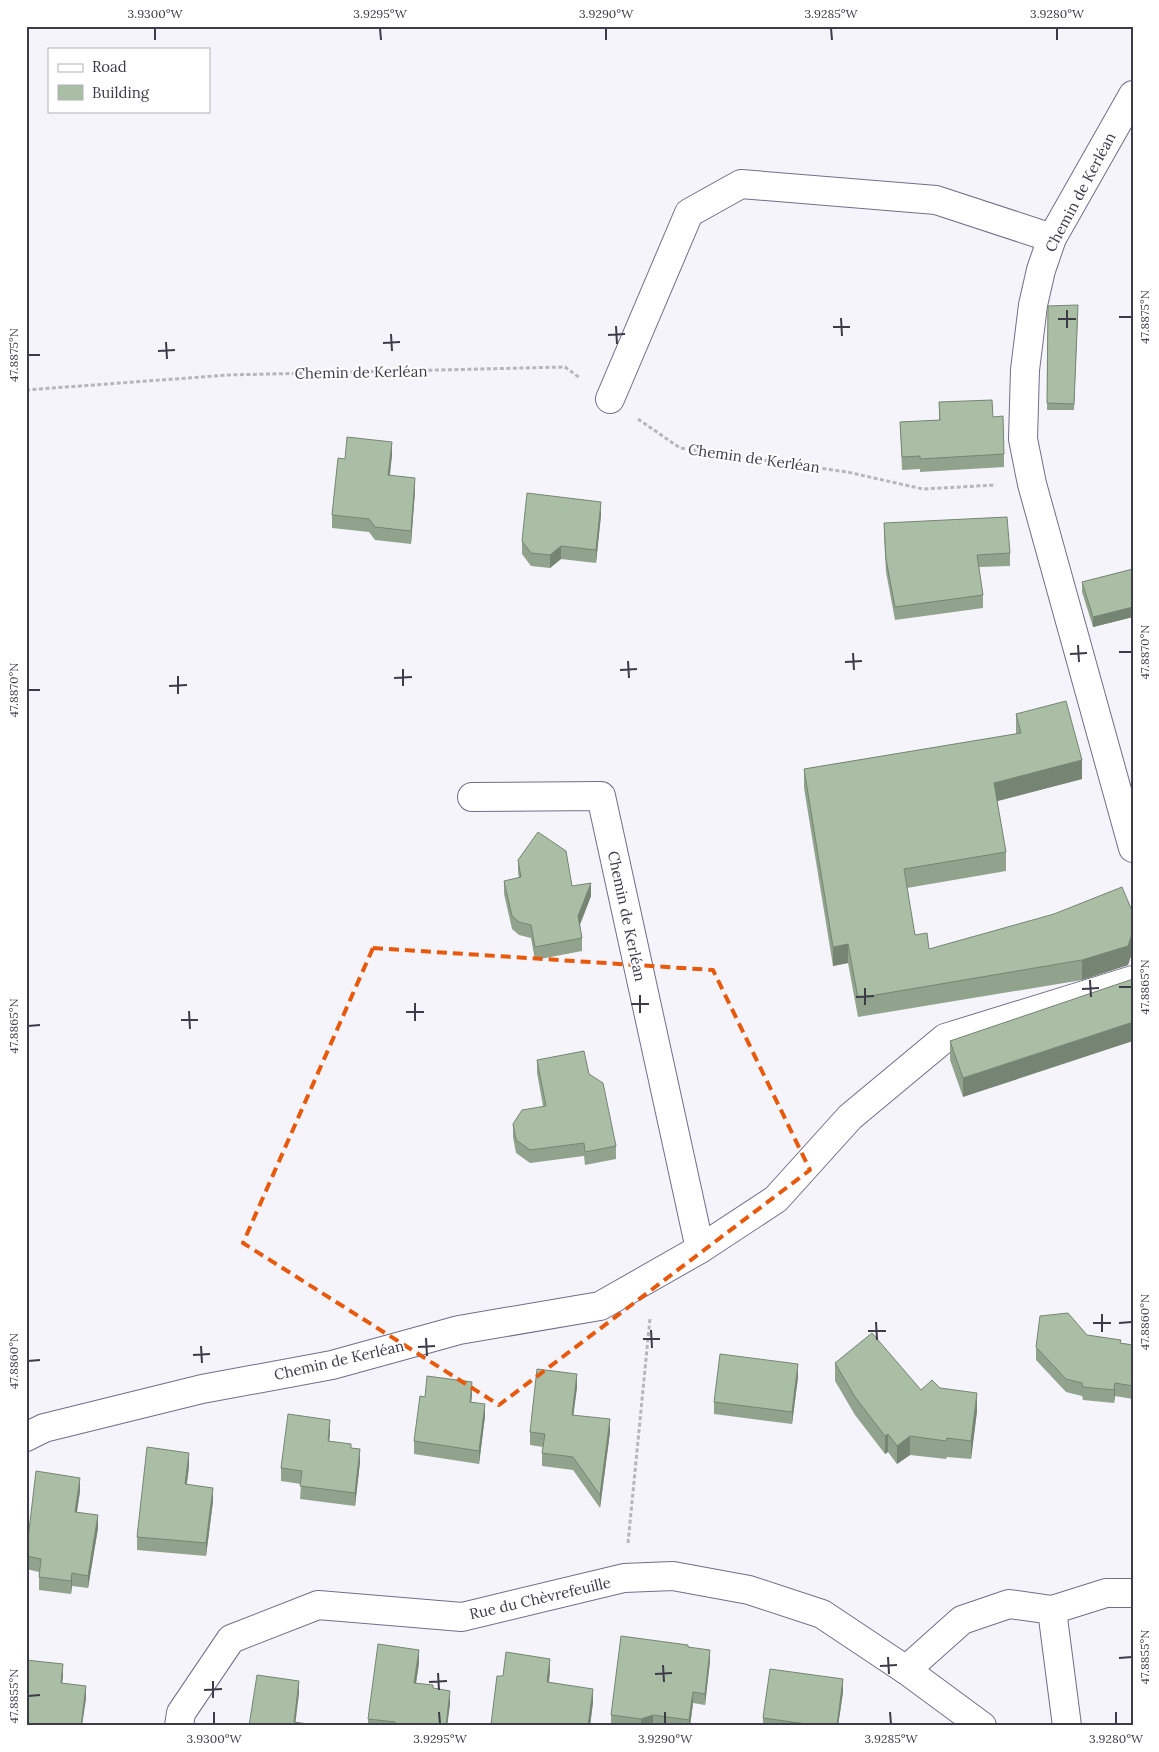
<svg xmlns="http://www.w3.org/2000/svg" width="1159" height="1752" font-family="Lora,serif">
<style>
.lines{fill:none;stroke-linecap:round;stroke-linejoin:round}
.minor-casing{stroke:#716e8a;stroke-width:30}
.path{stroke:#b7b6bf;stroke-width:3;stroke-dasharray:4 2.5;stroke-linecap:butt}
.minor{stroke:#fff;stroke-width:28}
.wall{fill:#91a38d}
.shaded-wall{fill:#768573}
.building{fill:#a9bea4;stroke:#768573}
.marked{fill:none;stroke:#e8590c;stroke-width:4;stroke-dasharray:10 6;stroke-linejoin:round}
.ticks{fill:none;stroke:#3d3b48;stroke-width:2}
.labels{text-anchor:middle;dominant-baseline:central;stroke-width:4;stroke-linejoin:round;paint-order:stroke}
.street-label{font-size:15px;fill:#3d3b48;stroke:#fff}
.neatline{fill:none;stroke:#3d3b48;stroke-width:2}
.ticks-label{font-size:12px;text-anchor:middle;fill:#3d3b48}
</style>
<rect width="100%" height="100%" fill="#f5f4fb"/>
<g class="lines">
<defs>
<g id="minor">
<polyline points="1133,95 1052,238 1041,270 1033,305 1025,370 1023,439 1032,484 1133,848"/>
<polyline points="610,399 689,213 741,184 936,200 1052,238"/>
<polyline points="472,797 601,796 700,1249"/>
<polyline points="26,1437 44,1428 202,1389 332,1365 459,1330 600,1306 700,1249 776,1199 850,1117 945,1038 1133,980"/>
<polyline points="1052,1610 1067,1726"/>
<polyline points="906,1670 962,1620 1009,1604 1052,1610 1106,1593 1133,1593"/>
<polyline points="179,1726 181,1713 231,1639 318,1605 462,1617 624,1578 673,1576 749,1590 822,1614 906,1670 982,1726"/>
</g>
</defs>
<!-- minor casing -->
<use href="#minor" class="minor-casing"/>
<!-- path -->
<g class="path">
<polyline points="26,390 228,375 565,367 580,378"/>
<polyline points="638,419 680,448 847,472 923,489 996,485"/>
<polyline points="628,1543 650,1318"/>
</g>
<!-- minor -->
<use href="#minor" class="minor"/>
</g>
<!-- wall -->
<g class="wall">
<polygon points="1048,306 1078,312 1074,410 1047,410"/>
<polygon points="939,402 993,417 1004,454 1004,467 920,472 920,469 902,470 900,422 939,420"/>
<polygon points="392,455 390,475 415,491 411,544 375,540 369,532 332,528 332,515 345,459"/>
<polygon points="601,515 596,563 561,559 550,568 531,566 522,554 522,541"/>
<polygon points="884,523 1010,553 1010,566 979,567 983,595 983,608 895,620 886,572 884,536"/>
<polygon points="1133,569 1133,617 1093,627 1082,592 1082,582"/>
<polygon points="1016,714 1082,779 997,801 1006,852 1006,871 907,888 915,935 929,949 1133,913 1133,950 1128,965 1082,980 858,1017 848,963 833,966 804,788 804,769 1016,734"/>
<polygon points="518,860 572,886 591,896 580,925 582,938 582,951 535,960 531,938 519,935 512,929 504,894 504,881 519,878 518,873"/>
<polygon points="1133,979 963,1097 950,1060 950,1041"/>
<polygon points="537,1060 589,1074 616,1146 616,1159 585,1165 584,1156 530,1163 516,1153 513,1137 513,1124 543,1106 537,1073"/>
<polygon points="1087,1335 1121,1343 1133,1345 1133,1399 1115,1396 1114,1403 1083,1400 1082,1396 1066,1392 1036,1360 1036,1347"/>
<polygon points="835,1363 921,1390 940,1388 977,1411 971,1459 947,1457 946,1459 910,1455 897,1464 888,1452 885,1454 855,1415 835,1381"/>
<polygon points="798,1377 792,1424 714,1414 714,1402"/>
<polygon points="577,1387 573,1415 610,1432 600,1508 573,1470 542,1466 542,1453 543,1447 530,1445 530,1432"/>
<polygon points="472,1394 471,1402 485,1416 479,1464 414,1454 414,1441 425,1397"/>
<polygon points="330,1433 329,1441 351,1448 360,1462 355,1506 300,1499 301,1484 281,1481 281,1468"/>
<polygon points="189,1466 187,1484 213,1501 206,1556 137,1550 137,1537"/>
<polygon points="80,1491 77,1512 98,1528 88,1588 72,1586 71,1594 39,1590 39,1572 26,1569 26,1553"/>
<polygon points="688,1647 710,1661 705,1705 693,1703 690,1726 611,1726 611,1715"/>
<polygon points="419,1663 416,1683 433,1688 450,1704 447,1726 368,1726 368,1719"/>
<polygon points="550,1672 549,1682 593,1702 590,1726 491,1726 503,1676"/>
<polygon points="843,1692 838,1726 763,1726 763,1718"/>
</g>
<!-- shaded-wall -->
<g class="shaded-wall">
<polygon points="392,442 392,455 388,488 388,475"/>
<polygon points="415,478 415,491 411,544 411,531"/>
<polygon points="601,502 601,515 596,563 596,550"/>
<polygon points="561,546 561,559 550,568 550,555"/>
<polygon points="1133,607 1133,617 1093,627 1093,617"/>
<polygon points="1082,760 1082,779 994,802 994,783"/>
<polygon points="591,883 591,896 578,929 578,916"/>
<polygon points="1133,931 1133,950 1128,965 1082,980 1082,960"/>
<polygon points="848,944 848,963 833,966 833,947"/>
<polygon points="1133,1022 1133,1041 963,1097 963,1078"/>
<polygon points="798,1364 798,1377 792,1424 792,1412"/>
<polygon points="577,1374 577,1387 572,1427 572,1415"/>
<polygon points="472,1382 472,1394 470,1414 470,1402"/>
<polygon points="1115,1383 1115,1396 1114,1403 1114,1390"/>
<polygon points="977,1393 977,1411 971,1459 971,1441"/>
<polygon points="485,1404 485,1416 479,1464 479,1451"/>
<polygon points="610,1419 610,1432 600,1508 600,1495"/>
<polygon points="330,1420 330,1433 328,1454 328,1441"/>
<polygon points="888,1434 888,1452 885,1454 885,1436"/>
<polygon points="910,1436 910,1455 897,1464 897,1446"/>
<polygon points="360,1449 360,1462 355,1506 355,1493"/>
<polygon points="189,1453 189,1466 185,1497 185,1484"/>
<polygon points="80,1478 80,1491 75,1525 75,1512"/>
<polygon points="213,1488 213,1501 206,1556 206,1543"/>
<polygon points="98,1515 98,1528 88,1588 88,1576"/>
<polygon points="72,1573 72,1586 71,1594 71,1581"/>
<polygon points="419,1650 419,1663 414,1696 414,1683"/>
<polygon points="710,1650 710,1661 705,1705 705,1694"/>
<polygon points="550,1659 550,1672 547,1695 547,1682"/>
<polygon points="63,1664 63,1677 61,1696 61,1683"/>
<polygon points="843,1679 843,1692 838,1726 837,1726"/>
<polygon points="299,1681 299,1694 295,1726 294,1722"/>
<polygon points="86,1686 86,1699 82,1726 81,1726"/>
<polygon points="593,1689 593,1702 590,1726 588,1726"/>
<polygon points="450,1691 450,1704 447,1726 446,1726"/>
<polygon points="693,1692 693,1703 690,1726 689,1726 689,1720"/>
<polygon points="653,1715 653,1726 641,1726 641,1719"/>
</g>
<!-- building -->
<g class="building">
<polygon points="1078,305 1074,404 1047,403 1048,306"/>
<polygon points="992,400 993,417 1003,416 1004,454 920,459 920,456 902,457 900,422 940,420 939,402"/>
<polygon points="347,437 392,442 388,475 415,478 411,531 375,527 369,519 332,515 338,458 345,459"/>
<polygon points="527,493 601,502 596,550 561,546 550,555 531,553 522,541"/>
<polygon points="1007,517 1010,553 977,555 983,595 895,607 886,559 884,523"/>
<polygon points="1133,569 1133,607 1093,617 1082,582"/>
<polygon points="1066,701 1082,760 994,783 1006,852 904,869 915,935 927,933 929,949 1054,914 1122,887 1133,913 1133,931 1128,946 1082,960 858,998 848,944 833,947 804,769 1021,733 1016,714"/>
<polygon points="538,832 566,851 572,886 591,883 578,916 582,938 535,947 531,925 519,922 512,916 504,881 521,877 518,860"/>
<polygon points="1133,979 1133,1022 963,1078 950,1041"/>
<polygon points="584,1051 589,1074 603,1083 616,1146 585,1152 584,1143 530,1150 516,1140 513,1124 522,1110 546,1106 537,1060"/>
<polygon points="1068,1313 1087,1335 1121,1340 1120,1343 1133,1345 1133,1386 1115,1383 1114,1390 1083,1387 1082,1383 1066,1379 1036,1347 1040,1316"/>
<polygon points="872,1333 921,1390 932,1380 940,1388 977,1393 971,1441 947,1438 946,1441 910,1436 897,1446 888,1434 885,1436 855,1397 835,1363"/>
<polygon points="720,1354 798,1364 792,1412 714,1402"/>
<polygon points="537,1369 577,1374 572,1415 610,1419 600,1495 573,1457 542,1453 545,1434 530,1432"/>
<polygon points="427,1376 472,1382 470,1402 485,1404 479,1451 414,1441 420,1396 425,1397"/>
<polygon points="288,1414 330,1420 328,1441 351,1444 351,1448 360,1449 355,1493 300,1486 302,1471 281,1468"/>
<polygon points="147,1447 189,1453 185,1484 213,1488 206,1543 137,1537"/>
<polygon points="36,1471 80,1478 75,1512 98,1515 88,1576 72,1573 71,1581 39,1577 41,1559 26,1556"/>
<polygon points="621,1636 688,1645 688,1647 710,1650 705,1694 693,1692 689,1720 653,1715 641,1719 611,1715"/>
<polygon points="378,1644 419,1650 414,1683 433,1685 433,1688 450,1691 446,1726 395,1726 395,1722 368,1719"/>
<polygon points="506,1652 550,1659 547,1682 593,1689 588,1726 509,1726 491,1724 497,1676 503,1676"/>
<polygon points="26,1660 63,1664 61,1683 86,1686 81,1726 26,1726"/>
<polygon points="770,1669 843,1679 837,1726 822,1726 763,1718"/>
<polygon points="257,1675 299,1681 294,1722 322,1726 249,1726"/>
</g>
<!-- marked area -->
<path class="marked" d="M 373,948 L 713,970 L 810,1170 L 499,1405 L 243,1243 Z"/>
<!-- ticks -->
<path class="ticks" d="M 155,28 L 155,40M 380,28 L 381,40M 606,28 L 606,40M 831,28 L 832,40M 1057,28 L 1057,40M 1067,310 L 1067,328M 1119,317 L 1132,317M 841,318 L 842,336M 1058,319 L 1076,319M 616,326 L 617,344M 833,327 L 850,327M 391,334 L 392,351M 608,335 L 625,334M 166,342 L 167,359M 383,343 L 400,342M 158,351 L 175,350M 28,355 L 40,355M 1078,645 L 1079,662M 1119,652 L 1132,652M 853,653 L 854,670M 1070,654 L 1087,653M 628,661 L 629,678M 845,662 L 862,661M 403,669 L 403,686M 620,670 L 637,669M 178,676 L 178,694M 394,678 L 412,677M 169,686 L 187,685M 28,690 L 40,690M 1090,980 L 1091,997M 1119,987 L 1132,987M 865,988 L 865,1005M 1082,989 L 1099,988M 640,995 L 640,1013M 856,997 L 874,996M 415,1003 L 415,1021M 631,1004 L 649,1004M 189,1011 L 190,1029M 406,1012 L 424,1012M 181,1020 L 198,1020M 28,1026 L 40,1025M 1102,1314 L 1102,1332M 876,1322 L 877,1340M 1093,1323 L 1111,1323M 1119,1323 L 1132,1322M 651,1330 L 652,1348M 868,1331 L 886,1331M 426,1338 L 427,1356M 643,1339 L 660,1339M 201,1346 L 202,1363M 418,1347 L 435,1346M 193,1355 L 210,1354M 28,1361 L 40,1360M 888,1657 L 889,1674M 1119,1658 L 1132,1657M 663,1665 L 664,1682M 880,1666 L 897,1665M 438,1673 L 439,1690M 655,1674 L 672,1673M 213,1681 L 213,1698M 429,1682 L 447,1681M 204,1690 L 222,1689M 28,1696 L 40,1695M 214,1712 L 214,1724M 439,1712 L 440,1724M 665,1712 L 665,1724M 890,1712 L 891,1724M 1116,1712 L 1116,1724"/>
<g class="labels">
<!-- street labels -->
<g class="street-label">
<text transform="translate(1080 192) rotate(-62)">Chemin de Kerléan</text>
<text transform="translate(361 372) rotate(-1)">Chemin de Kerléan</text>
<text transform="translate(754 458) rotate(8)">Chemin de Kerléan</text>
<text transform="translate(627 916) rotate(78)">Chemin de Kerléan</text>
<text transform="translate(339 1360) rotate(-13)">Chemin de Kerléan</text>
<text transform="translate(540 1598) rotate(-13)">Rue du Chèvrefeuille</text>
</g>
</g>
<!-- border -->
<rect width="1159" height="1752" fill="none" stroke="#ffffff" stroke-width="55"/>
<!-- legend -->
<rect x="48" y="48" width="162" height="65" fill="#ffffff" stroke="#b1b1b6"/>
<rect x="58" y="64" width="25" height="8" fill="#ffffff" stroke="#b1b1b6"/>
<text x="92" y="72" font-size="15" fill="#3d3b48">Road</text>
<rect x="58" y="85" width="25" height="15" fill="#a9bea4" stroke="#b1b1b6"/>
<text x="92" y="98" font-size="15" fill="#3d3b48">Building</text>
<rect x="28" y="28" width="1104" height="1696" class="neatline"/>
<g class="ticks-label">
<text x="155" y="18">3.9300°W</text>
<text x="380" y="18">3.9295°W</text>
<text x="606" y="18">3.9290°W</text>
<text x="831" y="18">3.9285°W</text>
<text x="1057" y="18">3.9280°W</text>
<text transform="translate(1145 317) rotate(-90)" y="4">47.8875°N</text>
<text transform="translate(14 355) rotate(-90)" y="4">47.8875°N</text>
<text transform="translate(1145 652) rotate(-90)" y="4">47.8870°N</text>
<text transform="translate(14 690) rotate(-90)" y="4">47.8870°N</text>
<text transform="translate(1145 987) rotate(-90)" y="4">47.8865°N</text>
<text transform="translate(14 1026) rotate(-90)" y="4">47.8865°N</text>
<text transform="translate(1145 1322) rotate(-90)" y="4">47.8860°N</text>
<text transform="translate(14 1361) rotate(-90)" y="4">47.8860°N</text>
<text transform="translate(1145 1657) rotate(-90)" y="4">47.8855°N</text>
<text transform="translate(14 1696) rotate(-90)" y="4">47.8855°N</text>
<text x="214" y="1743">3.9300°W</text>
<text x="440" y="1743">3.9295°W</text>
<text x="665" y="1743">3.9290°W</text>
<text x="891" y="1743">3.9285°W</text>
<text x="1116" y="1743">3.9280°W</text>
</g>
</svg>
